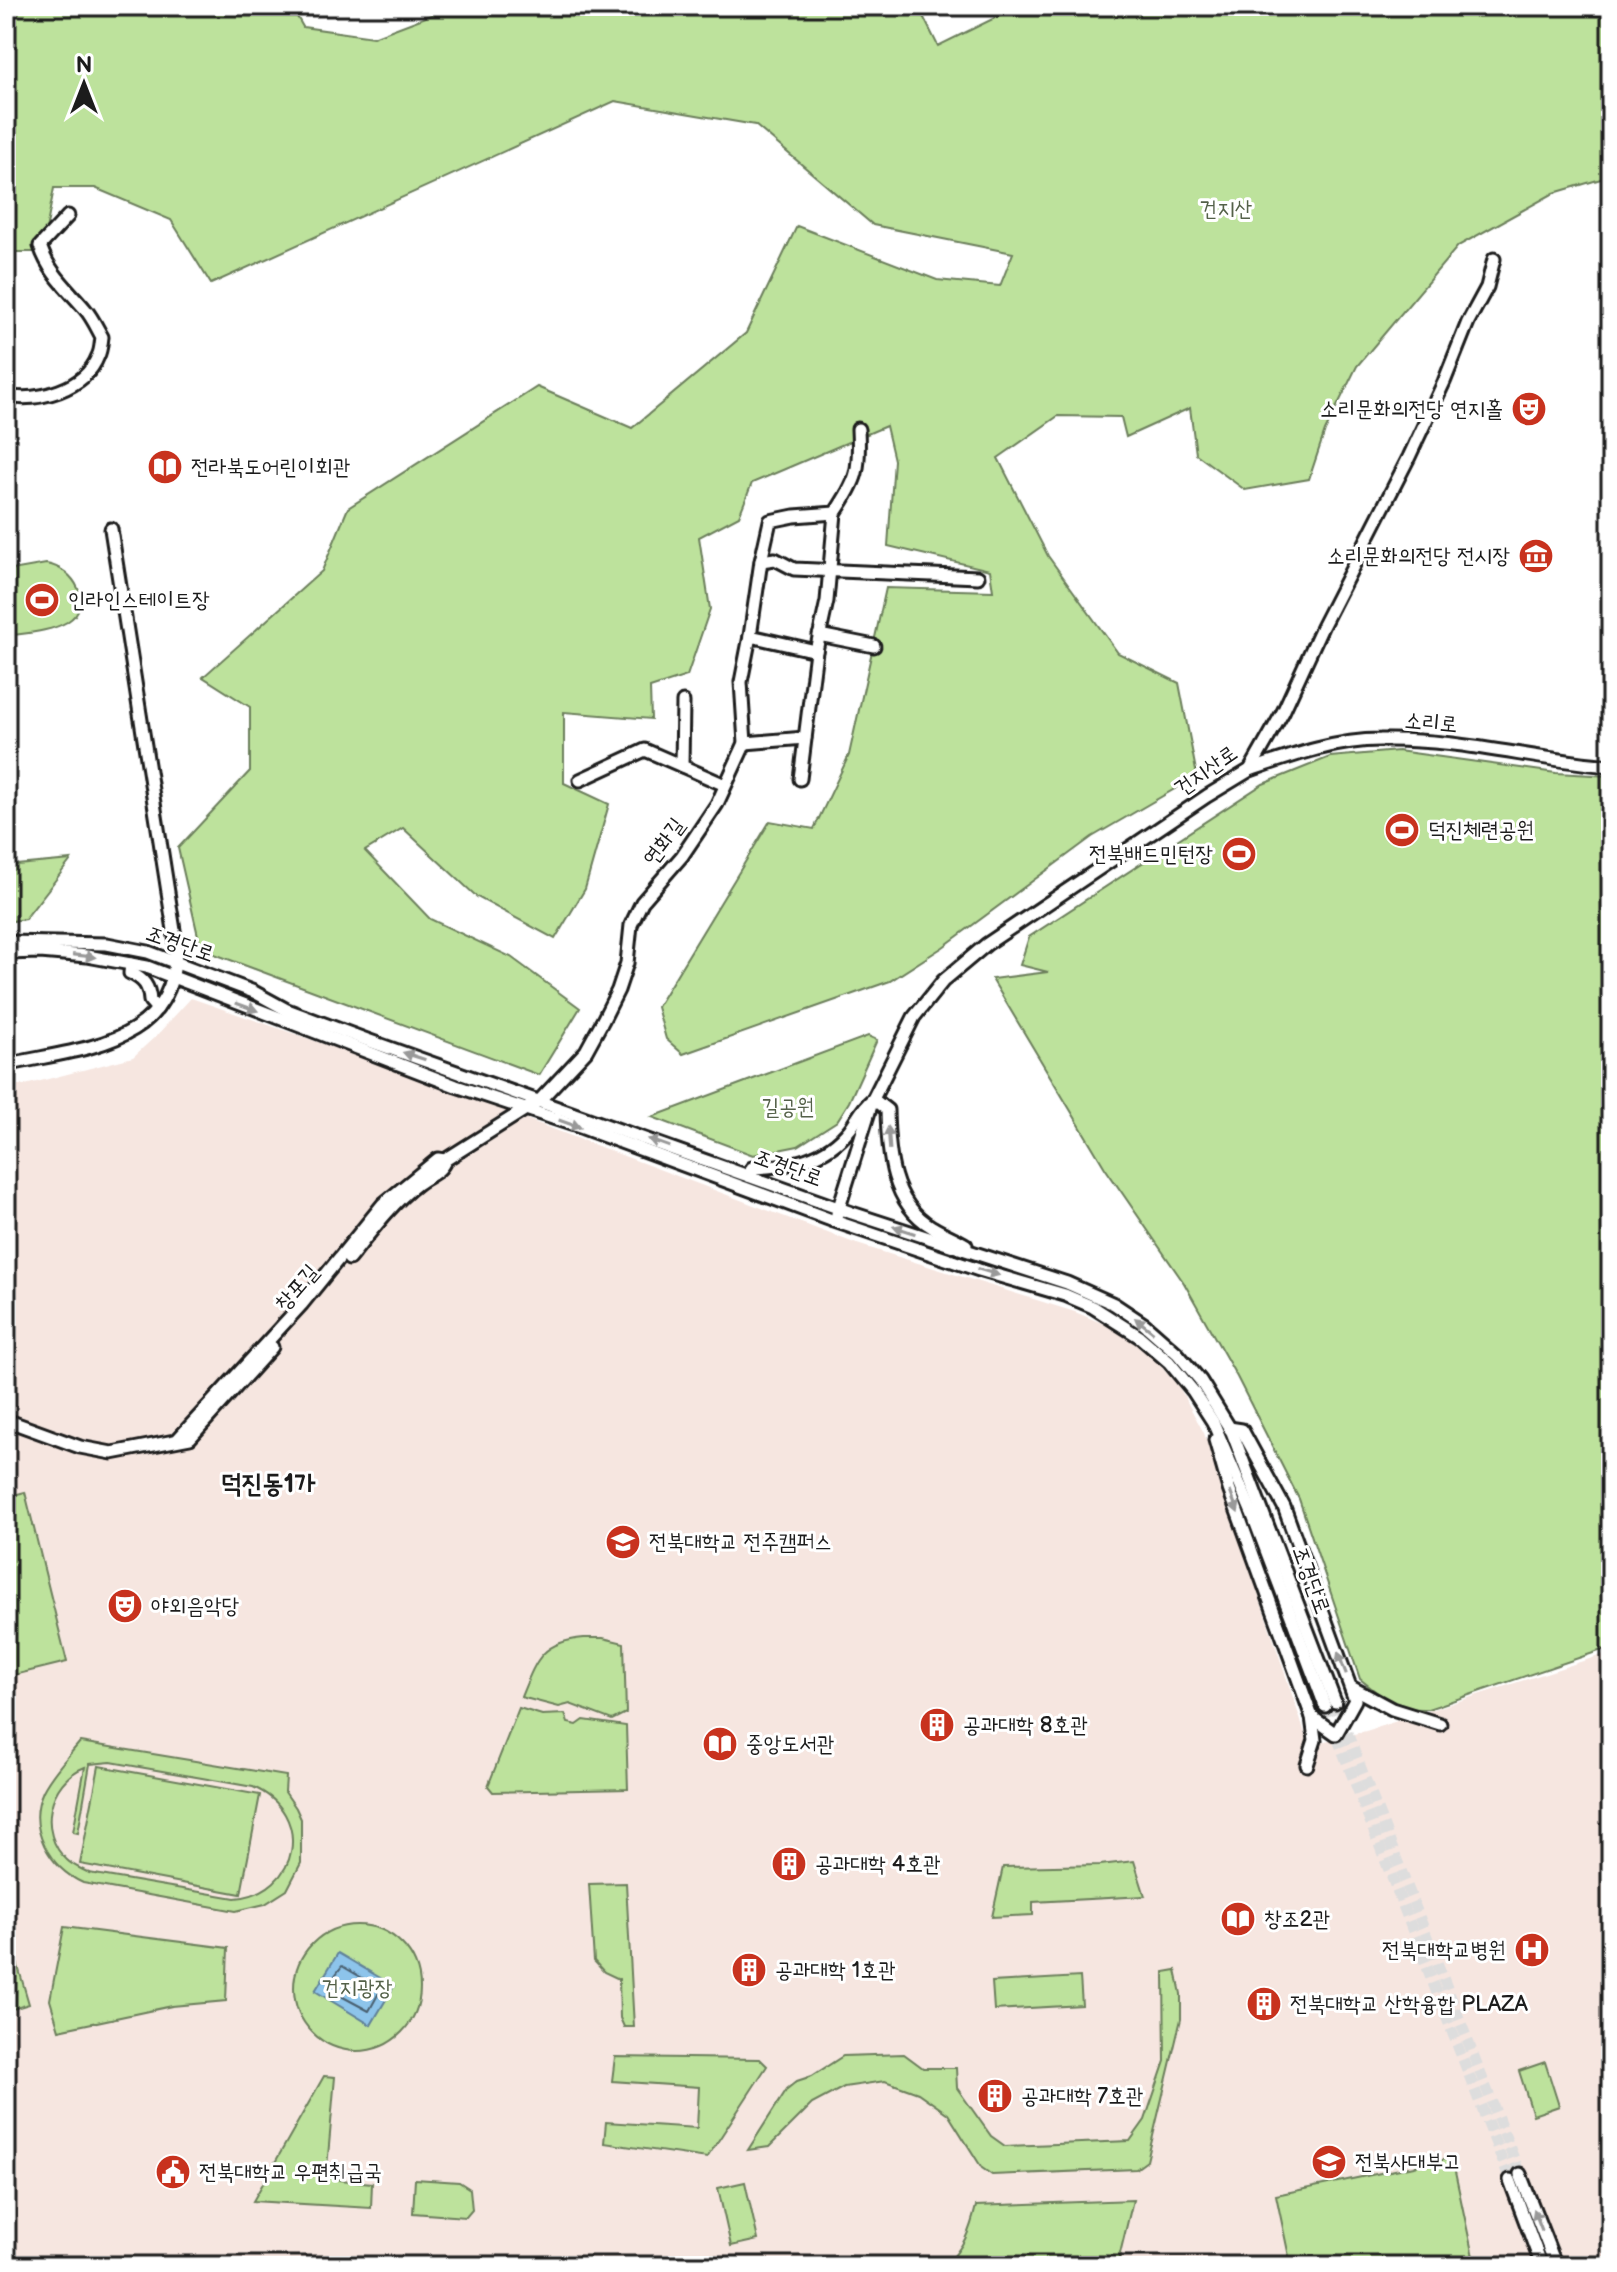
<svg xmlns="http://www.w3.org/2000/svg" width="1617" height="2272" font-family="'Balsamiq Sans','Poor Story',sans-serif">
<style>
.built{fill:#f6e6e0}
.green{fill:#bde29c;stroke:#6c7f5c;stroke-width:2;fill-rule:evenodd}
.water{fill:#8dc4eb;stroke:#608198;stroke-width:2}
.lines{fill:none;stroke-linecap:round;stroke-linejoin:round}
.shore{stroke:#495f6f;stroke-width:2}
.minor-tunnel{stroke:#ddd;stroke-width:11;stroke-dasharray:11 5.5;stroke-linecap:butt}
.minor-casing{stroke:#1c1c1c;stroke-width:17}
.minor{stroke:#fff;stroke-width:11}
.oneway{fill:#999}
.labels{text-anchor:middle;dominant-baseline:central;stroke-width:6;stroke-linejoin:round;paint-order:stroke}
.park-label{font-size:22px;fill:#546149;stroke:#fff}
.poi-label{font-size:22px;fill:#1c1c1c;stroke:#fff;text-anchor:start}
.street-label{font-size:22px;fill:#1c1c1c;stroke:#fff}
.quarter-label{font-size:26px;font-weight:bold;fill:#1c1c1c;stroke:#fff}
</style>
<rect width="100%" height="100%" fill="#fff"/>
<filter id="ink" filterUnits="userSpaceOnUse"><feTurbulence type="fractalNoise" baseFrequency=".0125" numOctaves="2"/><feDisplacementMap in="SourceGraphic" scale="16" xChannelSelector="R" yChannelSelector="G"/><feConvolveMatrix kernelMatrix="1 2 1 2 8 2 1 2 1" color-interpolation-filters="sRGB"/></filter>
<g filter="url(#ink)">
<!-- built -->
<polygon class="built" points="191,998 370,1060 857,1244 1075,1312 1116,1329 1145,1348 1179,1387 1204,1433 1309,1745 1366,1731 1611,1652 1611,2266 6,2266 6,1085 25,1085 133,1057 157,1035"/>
<!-- green -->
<g class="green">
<polygon points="6,6 291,6 303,27 373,37 447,9 447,6 918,6 938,46 1009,11 1010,6 1541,6 1611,18 1611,176 1554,193 1458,246 1357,366 1325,431 1309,479 1245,490 1196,454 1190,408 1126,437 1121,417 1058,416 998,458 1048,556 1118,653 1179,683 1197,776 1092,837 943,947 890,981 683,1054 666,1039 657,1007 770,821 814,829 849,755 886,588 993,591 990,570 888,546 894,460 886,426 752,483 739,516 699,537 710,609 687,676 650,688 651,719 564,712 564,783 609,804 585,889 555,939 477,897 403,828 365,851 430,919 511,957 580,1008 539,1075 201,949 178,848 250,771 250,707 203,677 322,571 348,508 537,387 632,428 746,333 797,226 937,280 1000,286 1013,253 873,225 755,125 615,101 211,284 171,220 95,188 54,188 42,252 6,252"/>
<path d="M 46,564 C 75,568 95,605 67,622 C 50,632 25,633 6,636 L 6,571 Z"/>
<path d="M 1398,751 L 1556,773 L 1611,776 L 1611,1647 L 1428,1709 C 1394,1710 1385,1699 1360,1679 L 1299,1499 L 1237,1377 L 1184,1283 L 1105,1168 L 992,979 L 1048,972 L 1020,965 L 1029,937 L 1263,784 L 1330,757 Z"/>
<polygon points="71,860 25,919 6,922 6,866"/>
<polygon points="868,1036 877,1040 849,1102 837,1121 798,1146 753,1155 652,1117"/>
<polygon points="25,1492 67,1662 6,1677 6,1497"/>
<path d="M 584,1638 L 603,1638 L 624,1643 L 626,1713 L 612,1720 L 570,1704 L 559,1707 L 521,1697 C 536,1660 541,1642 584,1638 Z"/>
<polygon points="519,1708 542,1715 565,1714 568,1723 577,1725 584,1720 626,1726 628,1789 493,1792 488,1786"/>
<path d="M 80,1742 L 286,1776 L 285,1792 L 296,1808 L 301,1819 L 301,1863 L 287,1890 L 265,1904 L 236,1911 L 83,1883 C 50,1868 26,1828 43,1791 C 52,1773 67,1758 80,1742 ZM 111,1762 L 253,1787 C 314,1813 300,1893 235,1898 L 89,1873 C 82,1869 73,1866 67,1860 C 37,1833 48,1781 85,1767 L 73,1832 L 78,1833 L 90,1764 Z"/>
<polygon points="99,1766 260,1795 241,1894 80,1864"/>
<polygon points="1134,1861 1145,1896 1033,1902 1033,1915 992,1917 1003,1867 1100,1865"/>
<polygon points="626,1883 634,2027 624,2027 620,2018 619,1979 604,1972 594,1961 589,1884"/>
<circle cx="357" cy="1988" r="63"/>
<polygon points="6,1925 29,2004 6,2011"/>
<polygon points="64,1927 228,1948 226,2001 172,2006 59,2030 50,2000"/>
<polygon points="1176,1970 1181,1994 1181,2019 1147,2161 1136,2169 992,2175 982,2168 948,2114 918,2093 885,2081 844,2087 812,2104 769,2147 748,2150 787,2089 797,2081 812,2076 843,2056 904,2054 923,2068 956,2068 957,2088 991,2136 1005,2146 1130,2141 1145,2120 1165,2061 1164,1972"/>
<polygon points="1080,1977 1082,2005 994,2010 992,1982"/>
<polygon points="615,2057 760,2059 767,2066 707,2158 604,2143 606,2122 697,2128 699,2087 612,2081"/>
<polygon points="1545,2062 1559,2106 1533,2115 1519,2071"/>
<polygon points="324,2076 335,2077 327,2168 340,2180 372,2183 371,2208 253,2201"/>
<polygon points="1452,2158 1475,2266 1291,2266 1276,2195"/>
<polygon points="415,2179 459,2182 470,2189 472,2210 466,2217 413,2213"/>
<polygon points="745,2182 758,2240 731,2246 718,2188"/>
<path d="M 1133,2200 L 1117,2266 L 1085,2266 L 1059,2258 L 1056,2266 L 945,2266 C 964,2247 970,2231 976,2206 Z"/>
</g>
<!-- water -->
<polygon class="water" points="338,1953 394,1986 371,2025 315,1991"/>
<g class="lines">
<!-- shore -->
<polygon class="shore" points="342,1966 381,1989 369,2011 328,1989 328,1985"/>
<!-- minor-tunnel -->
<g class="minor-tunnel">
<polyline points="1335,1702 1520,2174"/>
<polyline points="1325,1706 1510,2180"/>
</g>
<defs>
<g id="minor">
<path d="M 6,396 C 38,402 85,390 98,356 C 101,351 101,343 102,337 C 97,328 92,317 85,309 C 67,288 49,273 40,246 L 68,216"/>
<polyline points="761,561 775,559 794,569 978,577"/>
<polyline points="819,635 874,646"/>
<path d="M 750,636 L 761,561 L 770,521 L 794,516 L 835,513 C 858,479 860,470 858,429"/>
<polyline points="683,702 682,766 725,785"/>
<polyline points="745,743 805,738"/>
<path d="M 1250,770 C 1291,756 1336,740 1380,740 C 1458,738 1534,760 1611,766"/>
<polyline points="800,779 816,651 827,601 835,513"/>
<polyline points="580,780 645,750 682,766"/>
<polyline points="6,942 107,944 148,952 254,992 287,1010 367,1040 852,1213 1067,1283 1114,1304 1144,1324 1177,1353 1200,1380 1232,1432 1335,1702"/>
<polyline points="6,953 40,952 87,956 147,967 456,1086 583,1128 834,1221 979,1270 1065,1295 1093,1307 1140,1337 1169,1362 1193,1391 1213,1422 1252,1513 1325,1706"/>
<path d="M 131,964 L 130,973 C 144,979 149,986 150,1001 L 157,1009"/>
<path d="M 6,1065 C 83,1047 178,1047 176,943 L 111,529"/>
<path d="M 749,1176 L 752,1168 C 788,1167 826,1160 850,1129 C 858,1118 862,1108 873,1099 L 887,1110 C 888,1153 891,1203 932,1227 C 943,1234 955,1238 966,1245"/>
<polyline points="837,1214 873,1099 914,1017 943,981 987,944 1207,796 1250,770 1283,712 1322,627 1409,457 1444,382 1468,322 1487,287 1494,259"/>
<path d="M 349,1259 C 370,1233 391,1204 417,1184 C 427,1176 441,1173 445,1160"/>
<polyline points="6,1420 80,1447 112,1453 190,1438 272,1347"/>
<polyline points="1229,1428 1242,1430 1284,1507 1355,1700 1336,1734 1312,1717"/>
<polyline points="178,1439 302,1304 383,1204 438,1159 445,1160 540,1100 586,1051 603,1020 618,990 627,963 631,925 642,902 682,856 717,804 745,743 741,682 750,636 816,651"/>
<polyline points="1215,1440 1229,1489 1312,1717 1315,1740 1307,1765"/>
<polyline points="1351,1687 1392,1709 1440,1724"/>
<polyline points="1520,2174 1556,2266"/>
<polyline points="1510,2180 1542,2266"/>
</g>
</defs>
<!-- minor casing -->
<use href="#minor" class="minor-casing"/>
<!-- minor -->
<use href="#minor" class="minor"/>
</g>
<!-- one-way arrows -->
<defs><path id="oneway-solid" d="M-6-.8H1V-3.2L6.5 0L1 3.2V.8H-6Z" transform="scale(2)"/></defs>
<g class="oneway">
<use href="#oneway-solid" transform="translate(84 956) rotate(7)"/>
<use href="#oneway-solid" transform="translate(247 1007) rotate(20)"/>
<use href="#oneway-solid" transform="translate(414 1056) rotate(-162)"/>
<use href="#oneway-solid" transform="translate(570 1124) rotate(19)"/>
<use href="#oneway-solid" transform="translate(889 1138) rotate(-94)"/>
<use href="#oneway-solid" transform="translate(659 1143) rotate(-160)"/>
<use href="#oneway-solid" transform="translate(904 1230) rotate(-162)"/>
<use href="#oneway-solid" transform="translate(988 1272) rotate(17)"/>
<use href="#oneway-solid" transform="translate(1144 1325) rotate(-142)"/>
<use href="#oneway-solid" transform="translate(1234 1502) rotate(70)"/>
<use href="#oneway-solid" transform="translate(1342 1663) rotate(-111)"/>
<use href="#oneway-solid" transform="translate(1538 2220) rotate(-111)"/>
</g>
</g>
<!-- icons -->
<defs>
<symbol id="theatre-disc" viewBox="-11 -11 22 22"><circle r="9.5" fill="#c8321e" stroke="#fff"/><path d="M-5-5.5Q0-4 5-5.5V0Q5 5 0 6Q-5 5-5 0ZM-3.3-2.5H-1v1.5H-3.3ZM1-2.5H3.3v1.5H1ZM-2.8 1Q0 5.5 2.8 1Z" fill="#fff"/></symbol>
<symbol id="library-disc" viewBox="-11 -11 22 22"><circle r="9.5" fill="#c8321e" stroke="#fff"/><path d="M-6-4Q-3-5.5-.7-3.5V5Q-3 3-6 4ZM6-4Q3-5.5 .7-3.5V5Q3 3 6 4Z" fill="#fff"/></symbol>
<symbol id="museum-disc" viewBox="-11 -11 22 22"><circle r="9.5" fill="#c8321e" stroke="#fff"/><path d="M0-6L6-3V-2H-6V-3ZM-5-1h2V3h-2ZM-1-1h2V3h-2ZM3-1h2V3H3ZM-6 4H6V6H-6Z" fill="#fff"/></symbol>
<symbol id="stadium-disc" viewBox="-11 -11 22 22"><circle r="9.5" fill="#c8321e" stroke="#fff"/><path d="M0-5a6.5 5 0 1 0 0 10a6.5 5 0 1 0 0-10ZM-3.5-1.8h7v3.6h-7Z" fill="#fff"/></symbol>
<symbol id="university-disc" viewBox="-11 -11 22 22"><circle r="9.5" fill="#c8321e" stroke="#fff"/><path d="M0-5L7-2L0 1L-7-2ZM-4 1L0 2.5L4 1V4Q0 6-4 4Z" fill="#fff"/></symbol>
<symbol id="building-disc" viewBox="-11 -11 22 22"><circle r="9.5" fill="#c8321e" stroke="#fff"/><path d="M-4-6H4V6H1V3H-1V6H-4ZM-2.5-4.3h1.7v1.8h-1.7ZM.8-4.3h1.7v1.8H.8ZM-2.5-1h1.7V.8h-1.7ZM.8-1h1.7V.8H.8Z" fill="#fff"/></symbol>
<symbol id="hospital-disc" viewBox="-11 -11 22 22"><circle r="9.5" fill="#c8321e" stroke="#fff"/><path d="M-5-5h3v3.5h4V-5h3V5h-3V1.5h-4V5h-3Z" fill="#fff"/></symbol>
<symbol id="school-disc" viewBox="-11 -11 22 22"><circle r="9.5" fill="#c8321e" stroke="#fff"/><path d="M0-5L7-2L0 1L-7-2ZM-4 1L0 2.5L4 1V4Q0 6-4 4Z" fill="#fff"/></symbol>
<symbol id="civic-disc" viewBox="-11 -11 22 22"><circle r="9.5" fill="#c8321e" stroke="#fff"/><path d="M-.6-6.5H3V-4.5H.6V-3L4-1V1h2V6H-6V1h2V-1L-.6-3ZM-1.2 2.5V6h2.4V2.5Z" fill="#fff"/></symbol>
</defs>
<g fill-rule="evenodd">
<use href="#theatre-disc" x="1509" y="389" width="40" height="40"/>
<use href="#library-disc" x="145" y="447" width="40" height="40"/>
<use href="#museum-disc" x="1516" y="536" width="40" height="40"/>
<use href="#stadium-disc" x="22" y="580" width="40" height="40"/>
<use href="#stadium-disc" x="1382" y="810" width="40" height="40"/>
<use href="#stadium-disc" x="1219" y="834" width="40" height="40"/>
<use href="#university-disc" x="603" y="1522" width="40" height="40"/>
<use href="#theatre-disc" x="105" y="1586" width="40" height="40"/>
<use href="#building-disc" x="917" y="1705" width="40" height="40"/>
<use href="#library-disc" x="700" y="1724" width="40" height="40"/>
<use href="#building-disc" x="769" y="1844" width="40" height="40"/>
<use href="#library-disc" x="1218" y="1899" width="40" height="40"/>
<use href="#hospital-disc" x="1512" y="1930" width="40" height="40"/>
<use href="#building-disc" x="729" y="1950" width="40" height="40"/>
<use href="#building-disc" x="1244" y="1984" width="40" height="40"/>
<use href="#building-disc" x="975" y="2076" width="40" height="40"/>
<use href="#school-disc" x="1309" y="2142" width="40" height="40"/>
<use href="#civic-disc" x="153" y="2152" width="40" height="40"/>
</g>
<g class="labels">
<!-- park labels -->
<g class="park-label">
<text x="1226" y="209">건지산</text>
<text x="788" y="1107">길공원</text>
<text x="357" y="1988">건지광장</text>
</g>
<!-- poi labels -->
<g class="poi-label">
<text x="1503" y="409" text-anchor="end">소리문화의전당 연지홀</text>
<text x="191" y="467">전라북도어린이회관</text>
<text x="1510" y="556" text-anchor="end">소리문화의전당 전시장</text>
<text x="68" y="600">인라인스테이트장</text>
<text x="1428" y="830">덕진체련공원</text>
<text x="1213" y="854" text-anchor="end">전북배드민턴장</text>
<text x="649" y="1542">전북대학교 전주캠퍼스</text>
<text x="151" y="1606">야외음악당</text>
<text x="963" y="1725">공과대학 8호관</text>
<text x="746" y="1744">중앙도서관</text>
<text x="815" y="1864">공과대학 4호관</text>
<text x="1264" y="1919">창조2관</text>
<text x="1506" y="1950" text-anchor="end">전북대학교병원</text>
<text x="775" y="1970">공과대학 1호관</text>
<text x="1290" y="2004">전북대학교 산학융합 PLAZA</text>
<text x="1021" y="2096">공과대학 7호관</text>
<text x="1355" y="2162">전북사대부고</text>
<text x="199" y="2172">전북대학교 우편취급국</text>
</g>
<!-- street labels -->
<g class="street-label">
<text transform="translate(1431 723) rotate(5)">소리로</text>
<text transform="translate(1206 771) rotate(-35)">건지산로</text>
<text transform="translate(664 842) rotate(-53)">연화길</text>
<text transform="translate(180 944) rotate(19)">조경단로</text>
<text transform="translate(788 1168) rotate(20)">조경단로</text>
<text transform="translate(297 1288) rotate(-49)">창포길</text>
<text transform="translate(1311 1580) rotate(70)">조경단로</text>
</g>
<!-- quarter labels -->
<g class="quarter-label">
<text x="268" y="1484">덕진동1가</text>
</g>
</g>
<!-- margin -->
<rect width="1617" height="2272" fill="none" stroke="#fff" stroke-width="32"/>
<rect x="16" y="16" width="1585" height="2240" fill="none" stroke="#1c1c1c" stroke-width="3" filter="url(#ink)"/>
<!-- north arrow -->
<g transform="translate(84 84)" stroke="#ffffff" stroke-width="6" paint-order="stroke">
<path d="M0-6L14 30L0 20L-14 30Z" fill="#1c1c1c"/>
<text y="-12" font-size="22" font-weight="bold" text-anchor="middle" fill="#1c1c1c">N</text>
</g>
</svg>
